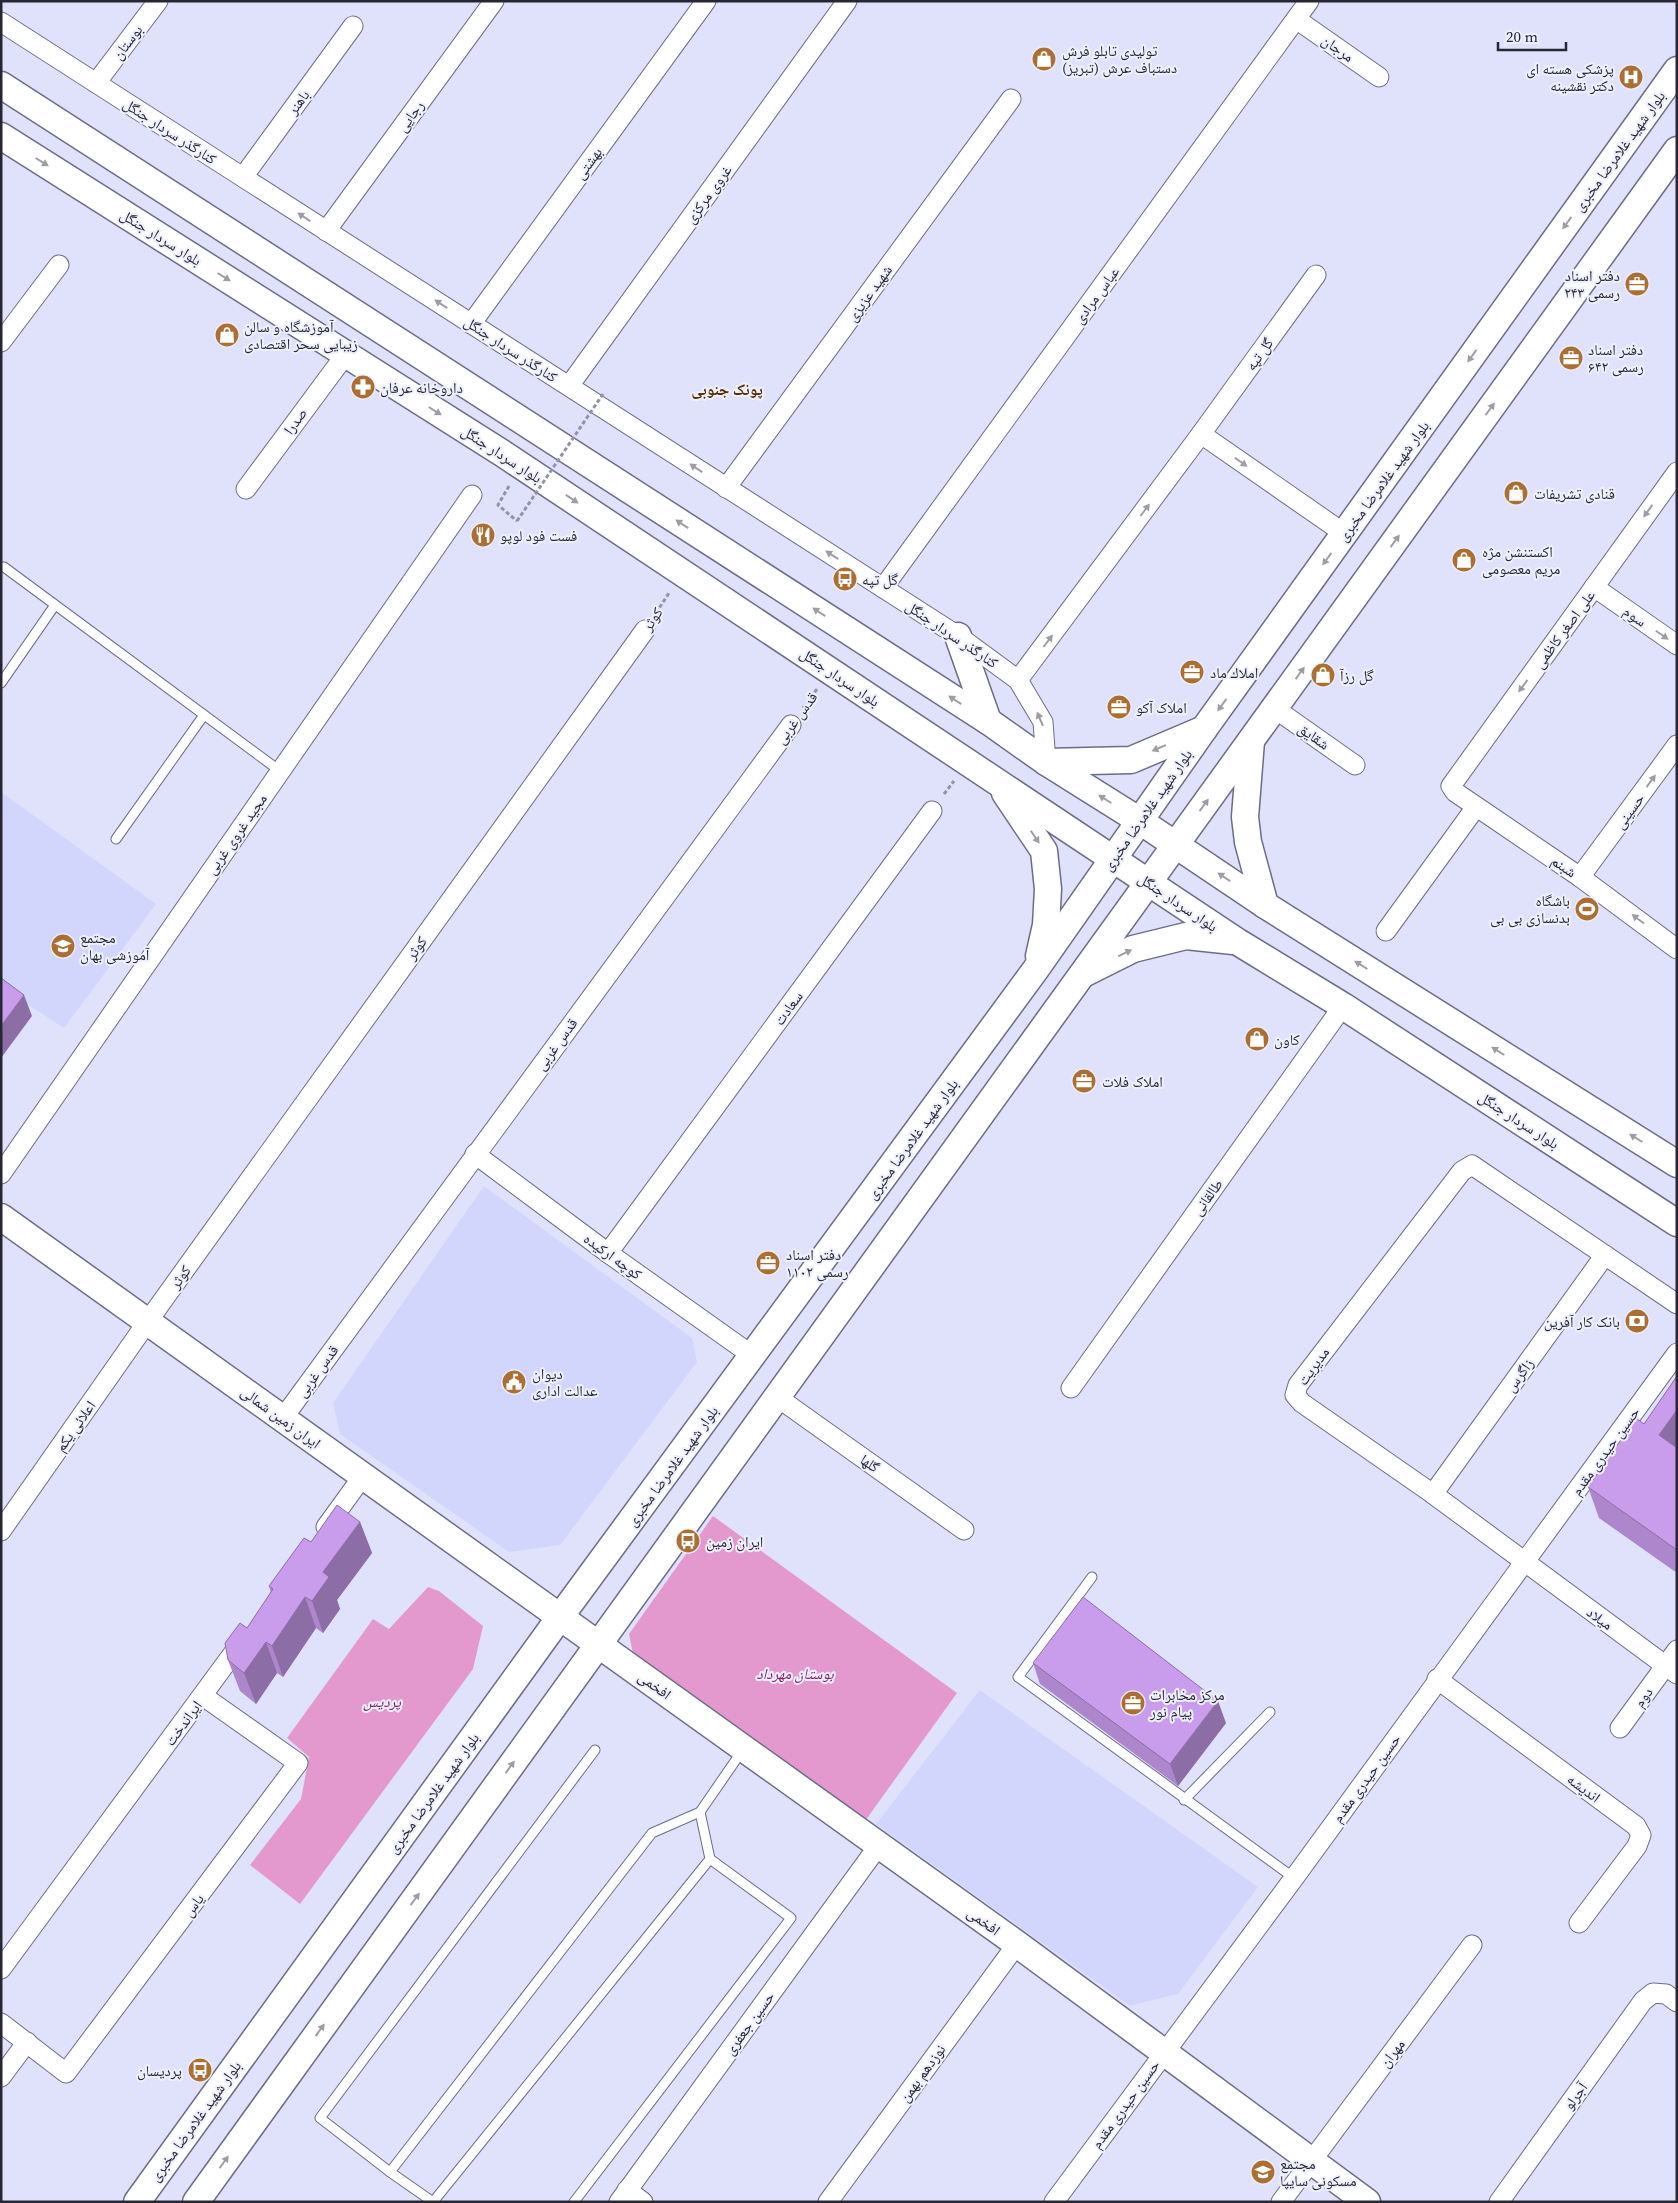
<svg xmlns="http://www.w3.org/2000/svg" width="1678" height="2203" font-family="'Source Serif 4','Noto Naskh Arabic',serif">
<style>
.built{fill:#d3d6fc}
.park{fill:#e499ce}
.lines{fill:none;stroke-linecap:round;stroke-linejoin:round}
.lane-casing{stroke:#6b6d88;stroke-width:11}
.street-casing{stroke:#6b6d88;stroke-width:21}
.secondary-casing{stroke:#6b6d88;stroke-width:29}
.path{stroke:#9193a6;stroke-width:3;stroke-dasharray:4 2.5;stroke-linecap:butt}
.lane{stroke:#fff;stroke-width:9}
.street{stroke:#fff;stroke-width:19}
.secondary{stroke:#fff;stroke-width:26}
.path-bridge{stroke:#9193a6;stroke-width:3;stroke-dasharray:4 2.5;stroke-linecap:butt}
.wall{fill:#ae86cb}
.shaded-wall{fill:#8d6da5}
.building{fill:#ca9cec;stroke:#8d6da5}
.oneway{fill:#9d9ea3}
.labels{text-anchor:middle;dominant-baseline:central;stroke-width:4;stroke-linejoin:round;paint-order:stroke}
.street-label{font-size:15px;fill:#262733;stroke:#eff0fd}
.poi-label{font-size:15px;fill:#262733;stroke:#eff0fd;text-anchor:start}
.park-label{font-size:15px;font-style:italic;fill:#80226b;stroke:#eff0fd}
.neighbourhood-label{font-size:16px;font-weight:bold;fill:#562f00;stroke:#eff0fd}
</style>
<rect width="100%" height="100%" fill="#e0e2fb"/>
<!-- built -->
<g class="built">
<polygon points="1,792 156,904 64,1028 1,987"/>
<polygon points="484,1186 692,1338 697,1362 560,1545 509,1552 340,1434 333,1403"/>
<polygon points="980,1690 1258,1887 1178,1994 1130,2006 876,1824"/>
</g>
<!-- park -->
<g class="park">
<polygon points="713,1516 957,1693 865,1821 633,1654 629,1634"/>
<polygon points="428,1587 439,1591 483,1626 473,1669 300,1904 250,1865 301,1799 309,1757 287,1738 373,1619 389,1629"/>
</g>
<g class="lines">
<defs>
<g id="lane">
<polyline points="4,567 280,771"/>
<polyline points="1,683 55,605"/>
<polyline points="116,839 204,715"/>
<polyline points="1092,1577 1018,1677 1294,1878"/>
<polyline points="1184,1800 1270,1712"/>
<polyline points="390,2172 652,1833 700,1812 742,1751"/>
<polyline points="433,2202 390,2172 320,2118 595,1750"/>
<polyline points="433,2202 710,1859"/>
<polyline points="574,2202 791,1918 710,1859 700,1812"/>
</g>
<g id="street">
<polyline points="1296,19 1379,77"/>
<polyline points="1,22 958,636 1018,680 1043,722 1046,762"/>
<polyline points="96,83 158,1"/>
<polyline points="243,177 353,26"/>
<polyline points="326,231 494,1"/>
<polyline points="471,324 706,1"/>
<polyline points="1,342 59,265"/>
<polyline points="569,386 847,1"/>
<polyline points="1201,434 1345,534"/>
<polyline points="1677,472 1451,786 1455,792 1580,877 1677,949"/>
<polyline points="726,488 1011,99"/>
<polyline points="246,489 346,354"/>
<polyline points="1594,587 1677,645"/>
<polyline points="883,588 1309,1"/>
<polyline points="1018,680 1201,434 1316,275"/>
<polyline points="1274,708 1355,765"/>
<polyline points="1580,877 1677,745"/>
<polyline points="1386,931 1476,807"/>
<polyline points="475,1154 608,1253 753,1356"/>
<polyline points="1,1174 472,495"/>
<polyline points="608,1253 932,811"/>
<polyline points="1677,1304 1472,1165 1462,1171 1298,1385 1295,1395 1302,1403 1433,1494 1677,1674"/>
<polyline points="1071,1388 1343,1006"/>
<polyline points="777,1397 964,1530"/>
<polyline points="283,1418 791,725"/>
<polyline points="1433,1494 1605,1255"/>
<polyline points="326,1527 363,1476"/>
<polyline points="1,1531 148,1321 645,630"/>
<polyline points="1437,1679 1636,1826 1641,1835 1637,1846 1579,1923"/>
<polyline points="1620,1728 1677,1650"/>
<polyline points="1,1969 243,1640"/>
<polyline points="1,2023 66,2073 298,1763 203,1696"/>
<polyline points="1,2077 27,2042"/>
<polyline points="627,2190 643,2202"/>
<polyline points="619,2202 879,1845"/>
<polyline points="828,2202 1017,1944"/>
<polyline points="1054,2202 1294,1878 1677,1353"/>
<polyline points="1281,2202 1472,1945"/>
<polyline points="1499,2202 1643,2001 1653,1993 1666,1994 1677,2002"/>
</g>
<g id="secondary">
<polyline points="1,85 988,721 1046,762 1140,821 1265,905 1677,1164"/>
<polyline points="1,136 502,453 1238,942 1343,1006 1677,1223"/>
<polyline points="958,636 988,721"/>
<polyline points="1251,741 1245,817 1248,842 1265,905"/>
<polyline points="1046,762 1131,760 1204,729"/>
<polyline points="1005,793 1044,851 1048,889 1046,925 1039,956"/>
<polyline points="1085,973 1133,949 1186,936 1233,941"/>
<polyline points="1,1217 1017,1944 1367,2202"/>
<polyline points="137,2202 560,1617 1036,969 1204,729 1677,70"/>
<polyline points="196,2202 1677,150"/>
</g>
</defs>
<!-- lane casing -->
<use href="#lane" class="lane-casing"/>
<!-- street casing -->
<use href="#street" class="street-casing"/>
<!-- secondary casing -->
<use href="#secondary" class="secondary-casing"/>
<!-- path -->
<g class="path">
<polyline points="509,486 498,505 517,521"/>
<polyline points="656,613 669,593"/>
<polyline points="803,708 817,689"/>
<polyline points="944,794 954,781"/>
</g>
<!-- lane -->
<use href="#lane" class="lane"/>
<!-- street -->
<use href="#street" class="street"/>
<!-- secondary -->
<use href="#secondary" class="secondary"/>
<!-- path-bridge -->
<polyline class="path-bridge" points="517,521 603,394"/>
</g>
<!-- wall -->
<g class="wall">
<polygon points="1677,1376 1677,1573 1599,1518 1588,1487 1644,1424"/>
<polygon points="360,1522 372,1553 337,1600 340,1609 323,1633 316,1628 283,1677 277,1673 256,1704 240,1691 228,1660 247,1628 271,1593 269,1586 311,1542"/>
<polygon points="1033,1663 1226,1723 1178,1786 1040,1684"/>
</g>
<!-- shaded-wall -->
<g class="shaded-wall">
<polygon points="24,995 32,1016 1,1058 1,1026"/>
<polygon points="1676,1410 1677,1411 1677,1457 1659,1435"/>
<polygon points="360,1522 372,1553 337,1600 340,1609 323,1633 312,1601 323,1572"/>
<polygon points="305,1597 316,1628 283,1677 272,1646"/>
<polygon points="266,1642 277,1673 256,1704 244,1673"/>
<polygon points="1218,1701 1226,1723 1178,1786 1170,1764"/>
</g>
<!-- building -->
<g class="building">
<polygon points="1,978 24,995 1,1026"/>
<polygon points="1677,1376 1677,1410 1659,1435 1677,1448 1677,1550 1588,1487 1636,1418 1644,1424"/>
<polygon points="337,1505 360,1522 323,1572 329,1577 312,1601 305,1597 272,1646 266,1642 244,1673 228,1660 225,1643 240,1623 247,1628 273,1589 269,1586 304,1538 311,1542"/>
<polygon points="1083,1597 1218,1701 1170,1764 1033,1663"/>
</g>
<!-- one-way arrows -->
<defs><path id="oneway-solid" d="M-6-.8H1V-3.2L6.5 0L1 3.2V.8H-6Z" transform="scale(1.25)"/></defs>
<g class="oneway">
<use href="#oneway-solid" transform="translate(42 162) rotate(32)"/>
<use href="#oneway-solid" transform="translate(304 217) rotate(-147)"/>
<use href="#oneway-solid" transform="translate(1567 223) rotate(126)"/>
<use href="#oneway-solid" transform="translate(224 277) rotate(32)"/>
<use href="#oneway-solid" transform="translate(441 304) rotate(-147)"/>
<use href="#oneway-solid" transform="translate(1472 356) rotate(126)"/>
<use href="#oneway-solid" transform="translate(1490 409) rotate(-54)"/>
<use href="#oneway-solid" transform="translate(435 411) rotate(32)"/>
<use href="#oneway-solid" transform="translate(1241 462) rotate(35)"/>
<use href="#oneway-solid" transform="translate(696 468) rotate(-147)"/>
<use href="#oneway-solid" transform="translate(572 499) rotate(34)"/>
<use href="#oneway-solid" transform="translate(1145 510) rotate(-53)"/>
<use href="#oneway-solid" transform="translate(1648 511) rotate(126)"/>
<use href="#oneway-solid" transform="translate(682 524) rotate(-147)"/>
<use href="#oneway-solid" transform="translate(1395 541) rotate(-54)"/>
<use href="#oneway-solid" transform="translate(832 555) rotate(-147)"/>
<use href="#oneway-solid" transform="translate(1327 559) rotate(126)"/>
<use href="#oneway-solid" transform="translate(819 612) rotate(-147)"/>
<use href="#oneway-solid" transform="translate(1662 635) rotate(35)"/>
<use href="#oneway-solid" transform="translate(1048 641) rotate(-53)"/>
<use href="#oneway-solid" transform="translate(1300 673) rotate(-54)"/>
<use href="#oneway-solid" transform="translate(1523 686) rotate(126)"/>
<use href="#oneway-solid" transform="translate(955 700) rotate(-147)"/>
<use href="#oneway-solid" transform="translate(1222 705) rotate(126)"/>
<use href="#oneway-solid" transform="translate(1040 719) rotate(-113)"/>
<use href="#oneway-solid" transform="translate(1159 748) rotate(157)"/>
<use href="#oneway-solid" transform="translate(1651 781) rotate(-54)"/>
<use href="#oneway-solid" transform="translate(1105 799) rotate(-148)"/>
<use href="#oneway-solid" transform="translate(1204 805) rotate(-54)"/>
<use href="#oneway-solid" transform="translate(1035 837) rotate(56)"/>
<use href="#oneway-solid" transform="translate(1224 877) rotate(-146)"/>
<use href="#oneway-solid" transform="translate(1638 919) rotate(-143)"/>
<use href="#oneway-solid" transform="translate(1125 953) rotate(-26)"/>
<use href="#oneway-solid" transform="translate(1361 965) rotate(-148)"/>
<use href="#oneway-solid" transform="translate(1498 1051) rotate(-148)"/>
<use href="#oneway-solid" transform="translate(1636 1138) rotate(-148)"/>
<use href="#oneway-solid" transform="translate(510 1767) rotate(-54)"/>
<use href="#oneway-solid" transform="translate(415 1899) rotate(-54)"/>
<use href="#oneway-solid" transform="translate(320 2030) rotate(-54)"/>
<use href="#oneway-solid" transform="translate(224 2162) rotate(-54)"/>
</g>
<!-- icons -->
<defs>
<symbol id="shop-disc" viewBox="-11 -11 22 22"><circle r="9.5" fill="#ac6f33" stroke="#eff0fd"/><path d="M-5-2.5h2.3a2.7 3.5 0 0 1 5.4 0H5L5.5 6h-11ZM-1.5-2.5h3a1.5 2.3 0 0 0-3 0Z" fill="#fff"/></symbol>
<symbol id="hospital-disc" viewBox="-11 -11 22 22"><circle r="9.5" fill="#ac6f33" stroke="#eff0fd"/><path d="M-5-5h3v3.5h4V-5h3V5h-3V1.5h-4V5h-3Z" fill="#fff"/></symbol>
<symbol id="office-disc" viewBox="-11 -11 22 22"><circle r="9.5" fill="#ac6f33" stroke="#eff0fd"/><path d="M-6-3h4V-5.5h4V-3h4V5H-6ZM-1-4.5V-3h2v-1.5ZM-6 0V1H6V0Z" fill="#fff"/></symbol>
<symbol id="pharmacy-disc" viewBox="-11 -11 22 22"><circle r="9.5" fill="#ac6f33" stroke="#eff0fd"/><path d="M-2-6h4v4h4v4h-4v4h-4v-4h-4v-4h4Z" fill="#fff"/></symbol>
<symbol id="restaurant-disc" viewBox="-11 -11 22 22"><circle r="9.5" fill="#ac6f33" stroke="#eff0fd"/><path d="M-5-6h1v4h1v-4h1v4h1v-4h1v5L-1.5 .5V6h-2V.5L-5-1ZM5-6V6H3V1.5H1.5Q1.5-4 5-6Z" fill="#fff"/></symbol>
<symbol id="bus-disc" viewBox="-11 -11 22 22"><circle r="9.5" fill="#ac6f33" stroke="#eff0fd"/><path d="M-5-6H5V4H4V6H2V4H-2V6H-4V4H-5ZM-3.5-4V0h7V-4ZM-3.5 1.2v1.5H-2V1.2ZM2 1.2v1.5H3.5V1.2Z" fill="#fff"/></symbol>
<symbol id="stadium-disc" viewBox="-11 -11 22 22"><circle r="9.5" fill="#ac6f33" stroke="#eff0fd"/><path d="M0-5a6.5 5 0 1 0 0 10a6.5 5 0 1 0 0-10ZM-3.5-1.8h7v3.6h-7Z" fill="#fff"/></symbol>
<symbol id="school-disc" viewBox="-11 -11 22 22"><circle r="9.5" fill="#ac6f33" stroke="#eff0fd"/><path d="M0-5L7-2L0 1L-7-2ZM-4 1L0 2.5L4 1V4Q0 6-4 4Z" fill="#fff"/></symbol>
<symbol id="bank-disc" viewBox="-11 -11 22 22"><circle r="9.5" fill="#ac6f33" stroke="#eff0fd"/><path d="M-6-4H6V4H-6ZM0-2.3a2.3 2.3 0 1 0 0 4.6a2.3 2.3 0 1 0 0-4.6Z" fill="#fff"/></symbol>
<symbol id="civic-disc" viewBox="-11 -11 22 22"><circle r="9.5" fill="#ac6f33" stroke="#eff0fd"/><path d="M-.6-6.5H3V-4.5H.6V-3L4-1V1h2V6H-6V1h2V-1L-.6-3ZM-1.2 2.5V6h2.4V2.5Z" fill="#fff"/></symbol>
<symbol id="university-disc" viewBox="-11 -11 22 22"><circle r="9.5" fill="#ac6f33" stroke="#eff0fd"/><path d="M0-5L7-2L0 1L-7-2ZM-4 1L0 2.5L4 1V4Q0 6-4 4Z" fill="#fff"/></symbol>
</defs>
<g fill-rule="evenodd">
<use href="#shop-disc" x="1030" y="45" width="28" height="28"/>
<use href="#hospital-disc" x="1617" y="63" width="28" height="28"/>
<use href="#office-disc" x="1623" y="270" width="28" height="28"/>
<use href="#shop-disc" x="213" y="321" width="28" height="28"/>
<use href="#office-disc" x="1557" y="344" width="28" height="28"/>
<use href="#pharmacy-disc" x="349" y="373" width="28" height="28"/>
<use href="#shop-disc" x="1502" y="479" width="28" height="28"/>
<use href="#restaurant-disc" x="469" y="521" width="28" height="28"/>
<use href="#shop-disc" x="1450" y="546" width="28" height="28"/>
<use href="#bus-disc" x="831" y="565" width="28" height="28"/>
<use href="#office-disc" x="1178" y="658" width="28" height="28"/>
<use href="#shop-disc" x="1309" y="661" width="28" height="28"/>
<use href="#office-disc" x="1105" y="693" width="28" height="28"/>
<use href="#stadium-disc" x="1573" y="895" width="28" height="28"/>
<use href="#school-disc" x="49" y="932" width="28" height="28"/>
<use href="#shop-disc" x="1243" y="1025" width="28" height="28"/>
<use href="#office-disc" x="1070" y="1067" width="28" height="28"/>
<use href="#office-disc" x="754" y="1249" width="28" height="28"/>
<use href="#bank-disc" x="1623" y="1307" width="28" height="28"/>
<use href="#civic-disc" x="500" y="1368" width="28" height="28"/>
<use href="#bus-disc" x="674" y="1527" width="28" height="28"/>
<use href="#office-disc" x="1119" y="1689" width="28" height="28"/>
<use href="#bus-disc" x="186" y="2056" width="28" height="28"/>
<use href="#university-disc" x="1249" y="2158" width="28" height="28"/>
</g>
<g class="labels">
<!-- street labels -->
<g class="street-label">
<text transform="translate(127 42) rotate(-53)">بوستان</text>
<text transform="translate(1338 48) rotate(35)">مرجان</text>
<text transform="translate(298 102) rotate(-54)">باهنر</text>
<text transform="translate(410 116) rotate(-54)">رجایی</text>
<text transform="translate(170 131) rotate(33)">کنارگذر سردار جنگل</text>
<text transform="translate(1619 151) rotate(-54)">بلوار شهید غلامرضا مخبری</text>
<text transform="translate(588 163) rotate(-54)">بهشتی</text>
<text transform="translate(708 194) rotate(-54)">غروی مرکزی</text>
<text transform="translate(161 237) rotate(32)">بلوار سردار جنگل</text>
<text transform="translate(869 293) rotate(-54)">شهید عزیزی</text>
<text transform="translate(1096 295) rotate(-54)">عباس مرادی</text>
<text transform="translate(511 349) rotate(33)">کنارگذر سردار جنگل</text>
<text transform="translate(1259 354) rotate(-54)">گل تپه</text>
<text transform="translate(295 421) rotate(-54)">صدرا</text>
<text transform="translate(502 454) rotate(33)">بلوار سردار جنگل</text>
<text transform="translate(1383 481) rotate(-54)">بلوار شهید غلامرضا مخبری</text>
<text transform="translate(1635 616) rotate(35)">سوم</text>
<text transform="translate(652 619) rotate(-56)">کوثر</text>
<text transform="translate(1564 629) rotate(-54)">علی اصغر کاظمی</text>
<text transform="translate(952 634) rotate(34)">کنارگذر سردار جنگل</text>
<text transform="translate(840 677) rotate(34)">بلوار سردار جنگل</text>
<text transform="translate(796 718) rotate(-54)">قدس غربی</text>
<text transform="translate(1314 736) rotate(35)">شقایق</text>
<text transform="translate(1147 810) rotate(-55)">بلوار شهید غلامرضا مخبری</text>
<text transform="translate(1629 811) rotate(-54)">حسینی</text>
<text transform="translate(236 834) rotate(-55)">مجید غروی غربی</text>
<text transform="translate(1564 866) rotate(34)">شبنم</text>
<text transform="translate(1178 902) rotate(34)">بلوار سردار جنگل</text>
<text transform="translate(416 948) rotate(-54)">کوثر</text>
<text transform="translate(788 1008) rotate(-54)">سعادت</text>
<text transform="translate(556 1044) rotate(-54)">قدس غربی</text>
<text transform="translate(1519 1120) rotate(33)">بلوار سردار جنگل</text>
<text transform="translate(912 1139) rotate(-54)">بلوار شهید غلامرضا مخبری</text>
<text transform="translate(1207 1197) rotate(-54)">طالقانی</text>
<text transform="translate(613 1256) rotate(36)">کوچه ارکیده</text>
<text transform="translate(180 1277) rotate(-54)">کوثر</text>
<text transform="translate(1313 1366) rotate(-54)">مدیریت</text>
<text transform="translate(317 1371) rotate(-54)">قدس غربی</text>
<text transform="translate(1519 1375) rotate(-54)">زاگرس</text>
<text transform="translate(281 1417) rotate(36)">ایران زمین شمالی</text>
<text transform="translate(75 1426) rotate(-55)">اعلائی یکم</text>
<text transform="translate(1605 1451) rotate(-54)">حسین حیدری مقدم</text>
<text transform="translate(870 1463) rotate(35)">گلها</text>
<text transform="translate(672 1466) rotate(-54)">بلوار شهید غلامرضا مخبری</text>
<text transform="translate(1600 1618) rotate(36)">میلاد</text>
<text transform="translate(655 1685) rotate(36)">افخمی</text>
<text transform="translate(1643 1697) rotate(-54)">دوم</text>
<text transform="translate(183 1723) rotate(-54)">ایراندخت</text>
<text transform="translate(1366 1778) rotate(-54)">حسین حیدری مقدم</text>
<text transform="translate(1584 1788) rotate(37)">اندیشه</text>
<text transform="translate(433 1793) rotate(-54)">بلوار شهید غلامرضا مخبری</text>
<text transform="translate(193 1905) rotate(-53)">یاس</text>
<text transform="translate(984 1921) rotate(36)">افخمی</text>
<text transform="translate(749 2023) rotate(-54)">حسین جعفری</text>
<text transform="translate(1392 2053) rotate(-53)">مهران</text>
<text transform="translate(922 2073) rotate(-54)">نوزدهم بهمن</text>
<text transform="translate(1575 2096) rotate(-54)">آجرلو</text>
<text transform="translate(1125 2104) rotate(-54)">حسین حیدری مقدم</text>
<text transform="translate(195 2121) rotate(-54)">بلوار شهید غلامرضا مخبری</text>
</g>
<!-- poi labels -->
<g class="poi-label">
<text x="1062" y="50">تولیدی تابلو فرش<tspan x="1062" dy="17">دستباف عرش (تبریز)</tspan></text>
<text x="1614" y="68" text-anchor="end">پزشکی هسته ای<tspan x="1614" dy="17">دکتر نقشینه</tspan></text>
<text x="1620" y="275" text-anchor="end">دفتر اسناد<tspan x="1620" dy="17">رسمی ۲۴۳</tspan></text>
<text x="244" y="326">آموزشگاه و سالن<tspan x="244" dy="17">زیبایی سحر اقتصادی</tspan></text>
<text x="1588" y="349">دفتر اسناد<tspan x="1588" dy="17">رسمی ۶۴۲</tspan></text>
<text x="380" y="387">داروخانه عرفان</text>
<text x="1534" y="493">قنادی تشریفات</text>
<text x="500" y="535">فست فود لوپو</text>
<text x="1482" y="551">اکستنشن مژه<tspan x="1482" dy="17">مریم معصومی</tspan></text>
<text x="862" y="579">گل تپه</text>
<text x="1210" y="672">املاك ماد</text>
<text x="1340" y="675">گل رزآ</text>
<text x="1136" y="707">املاک آکو</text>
<text x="1570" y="900" text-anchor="end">باشگاه<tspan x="1570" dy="17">بدنسازی بی بی</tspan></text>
<text x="80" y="937">مجتمع<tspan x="80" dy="17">آموزشی بهان</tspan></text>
<text x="1274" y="1039">کاون</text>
<text x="1102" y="1081">املاک فلات</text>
<text x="786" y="1254">دفتر اسناد<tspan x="786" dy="17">رسمی ۱۱۰۲</tspan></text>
<text x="1620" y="1321" text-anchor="end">بانک کار آفرین</text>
<text x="532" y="1373">دیوان<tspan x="532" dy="17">عدالت اداری</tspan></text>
<text x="706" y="1541">ایران زمین</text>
<text x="1150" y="1694">مرکز مخابرات<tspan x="1150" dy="17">پیام نور</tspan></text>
<text x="182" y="2070" text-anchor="end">پردیسان</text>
<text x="1280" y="2163">مجتمع<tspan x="1280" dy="17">مسکونی سایپا</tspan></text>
</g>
<!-- park labels -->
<g class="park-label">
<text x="795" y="1673">بوستان مهرداد</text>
<text x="382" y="1701">پردیس</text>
</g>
<!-- neighbourhood labels -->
<g class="neighbourhood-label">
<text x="727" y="389">پونک جنوبی</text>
</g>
</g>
<!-- border -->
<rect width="1678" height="2203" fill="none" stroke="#262733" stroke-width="5"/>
<!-- scale -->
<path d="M1498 42v8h68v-8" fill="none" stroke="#262733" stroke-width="2.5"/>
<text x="1506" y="42" font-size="15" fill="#262733" stroke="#eff0fd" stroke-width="4" paint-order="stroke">20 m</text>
</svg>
